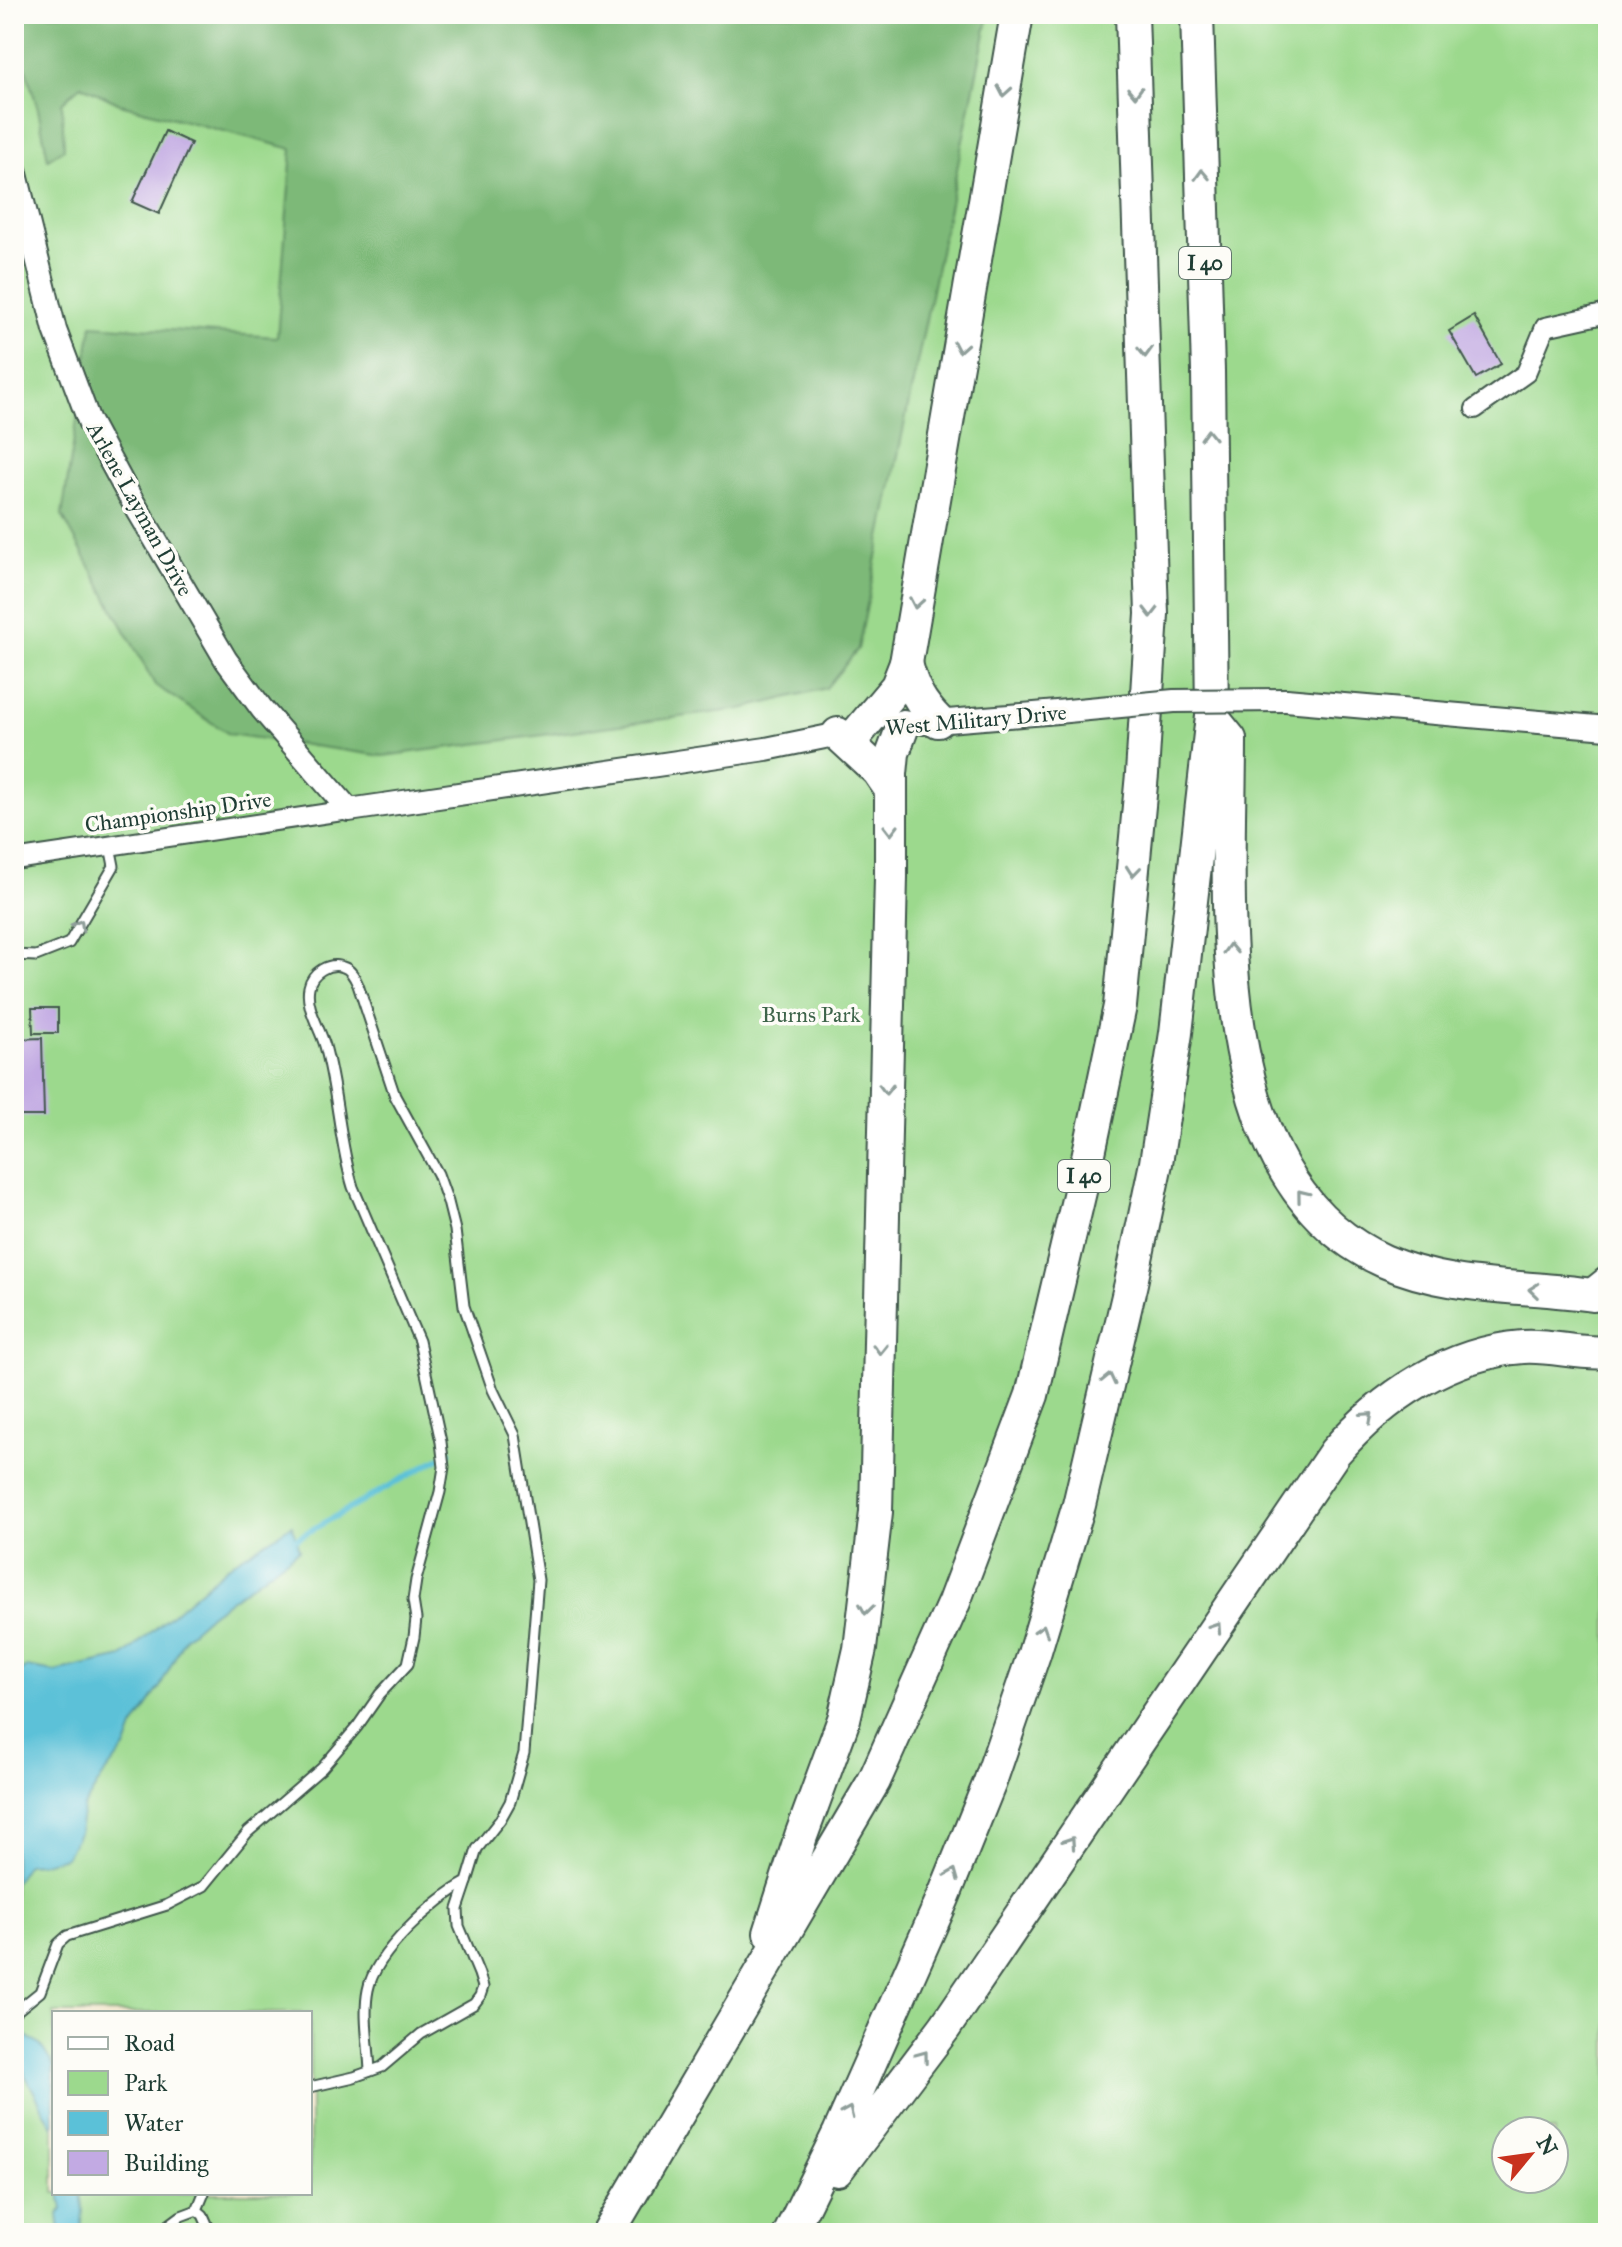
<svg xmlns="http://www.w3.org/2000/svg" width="1622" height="2247" font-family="'IM FELL Great Primer',serif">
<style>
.green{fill:#9cd98d;stroke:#5e8b60;stroke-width:2;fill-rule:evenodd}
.forest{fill:#7db978;stroke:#4e7b56;stroke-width:2}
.water{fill:#5bc1d8;stroke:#3d7f86;stroke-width:2}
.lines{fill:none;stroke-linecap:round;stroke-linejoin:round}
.stream{stroke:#5bc1d8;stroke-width:6}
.building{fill:#c2aae3}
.service-casing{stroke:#3f564b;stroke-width:13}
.minor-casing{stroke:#3f564b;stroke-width:22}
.tertiary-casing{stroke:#3f564b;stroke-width:26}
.motorway-casing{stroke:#3f564b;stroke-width:36}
.service{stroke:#fff;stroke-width:9}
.minor{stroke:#fff;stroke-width:18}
.tertiary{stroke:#fff;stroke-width:22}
.motorway{stroke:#fff;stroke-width:32}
.tertiary-bridge-casing{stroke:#3f564b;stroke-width:26;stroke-linecap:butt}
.tertiary-bridge{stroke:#fff;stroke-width:22}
.oneway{stroke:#8f9e9a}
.labels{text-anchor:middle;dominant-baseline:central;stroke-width:7;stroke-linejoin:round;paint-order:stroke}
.shield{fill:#fdfcf7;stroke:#62766e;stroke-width:2}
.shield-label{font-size:20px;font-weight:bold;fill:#1f3d34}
.street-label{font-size:22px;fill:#1f3d34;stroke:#fdfcf7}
.park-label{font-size:22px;fill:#3e644a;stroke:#fdfcf7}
</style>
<rect width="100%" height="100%" fill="#fdfcf7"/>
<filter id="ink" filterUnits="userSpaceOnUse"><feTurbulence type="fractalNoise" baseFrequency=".0125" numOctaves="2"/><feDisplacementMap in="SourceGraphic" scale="16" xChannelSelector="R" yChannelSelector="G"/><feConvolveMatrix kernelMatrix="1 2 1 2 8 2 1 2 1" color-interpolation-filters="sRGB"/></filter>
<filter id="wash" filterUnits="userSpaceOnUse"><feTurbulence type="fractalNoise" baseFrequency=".006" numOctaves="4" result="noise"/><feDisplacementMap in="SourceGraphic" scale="32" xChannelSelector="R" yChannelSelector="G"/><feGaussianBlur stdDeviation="1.8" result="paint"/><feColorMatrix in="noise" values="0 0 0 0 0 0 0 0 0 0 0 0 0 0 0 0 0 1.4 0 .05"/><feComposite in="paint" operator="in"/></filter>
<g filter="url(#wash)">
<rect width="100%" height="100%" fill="#f2e6cc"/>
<!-- green -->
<path class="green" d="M 14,14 L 1608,14 L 1608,2233 L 14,2233 ZM 54,2013 L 310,2013 L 310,2193 L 54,2193 ZM 1506,2131 L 1554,2131 L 1554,2179 L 1506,2179 Z"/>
<!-- forest -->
<polygon class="forest" points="14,14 989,14 858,649 826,688 741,709 383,756 229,734 155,685 62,515 92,325 277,337 292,149 120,104 81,85 62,103 64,149 48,159 38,109 14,30"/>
<!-- water -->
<g class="water">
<polygon points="292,1525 299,1550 211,1614 185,1637 160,1687 133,1728 126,1747 103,1776 83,1808 79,1833 66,1857 43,1863 27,1864 14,1883 14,1674 27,1667 55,1672 122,1657 232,1563"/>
<polygon points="19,2017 25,2035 41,2046 53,2065 54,2129 25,2075 14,2038 14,2020"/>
<polygon points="60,2193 80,2193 83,2211 81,2233 60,2233 58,2214 63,2209"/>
</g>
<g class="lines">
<!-- stream -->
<polyline class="stream" points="290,1542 450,1452"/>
</g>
<g id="blocks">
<!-- building -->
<g class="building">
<polygon points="165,131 191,143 159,214 132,202"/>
<polygon points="1474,316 1501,364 1476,378 1449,331"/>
<polygon points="32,1008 58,1008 58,1033 33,1033"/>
<polygon points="42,1038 44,1116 14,1116 14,1039"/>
</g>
</g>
</g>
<g filter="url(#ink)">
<use href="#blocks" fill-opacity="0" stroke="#3f564b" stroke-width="2"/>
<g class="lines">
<defs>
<g id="service">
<polyline points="14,955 36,956 69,943 114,866 110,846"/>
<path d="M 14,2013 L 40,1992 L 58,1944 L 67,1936 L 167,1905 L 204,1886 L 248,1832 L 322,1768 L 357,1727 L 380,1694 L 408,1664 L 414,1637 L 416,1619 L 413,1600 L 416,1580 L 440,1492 L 444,1467 L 441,1442 L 419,1341 L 353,1187 C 339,1142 338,1093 325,1046 C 320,1028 305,1007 309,987 C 312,972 329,962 343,967 C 351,969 355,978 358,985 L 395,1096 L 438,1174 L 448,1202 L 455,1230 L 464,1306 L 493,1390 L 515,1435 L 538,1580 L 524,1753 L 510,1802 L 500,1820 L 477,1849 L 467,1882 C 435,1899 375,1953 368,1990 C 363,2015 369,2046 370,2071"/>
<polyline points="310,2087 354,2077 382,2067 421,2034 474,2004 480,1996 483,1987 479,1974 459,1926 458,1909 467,1882"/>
<polyline points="204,2193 197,2210 203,2215 211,2233"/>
<polyline points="158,2233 181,2216 197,2210"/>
</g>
<g id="minor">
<polyline points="1475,409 1526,373 1545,327 1608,313"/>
<polyline points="14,860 349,810"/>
</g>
<g id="tertiary">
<polyline points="14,166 55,330 89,421 126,490 226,660 262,709 349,810 766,749 849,732"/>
<polyline points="1286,700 1608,728"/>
<polyline points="923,723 1046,713"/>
</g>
<g id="motorway">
<path d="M 906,663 C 912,688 920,703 938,721"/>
<path d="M 1217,723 L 1230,739 C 1230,902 1203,1180 1384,1261 C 1450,1290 1523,1285 1593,1295 L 1608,1283"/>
<polyline points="859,731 897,686 906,663 1017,14"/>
<polyline points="838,734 878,771 891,790"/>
<polyline points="770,1933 801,1836 844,1719 860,1649 876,1512 891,877 891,774 893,753 903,726"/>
<path d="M 837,2170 L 945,2027 L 1335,1452 C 1383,1397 1448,1353 1523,1347 C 1551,1345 1580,1355 1608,1352"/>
<polyline points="608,2233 874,1781 954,1602 1032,1395 1089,1153 1120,1006 1142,774 1152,614 1132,14"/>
<polyline points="790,2233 839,2133 943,1898 990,1782 1034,1654 1079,1505 1131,1283 1156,1163 1176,1033 1212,716 1208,371 1197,14"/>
</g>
</defs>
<!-- service casing -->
<use href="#service" class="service-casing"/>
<!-- minor casing -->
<use href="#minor" class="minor-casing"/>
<!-- tertiary casing -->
<use href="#tertiary" class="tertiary-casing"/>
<!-- motorway casing -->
<use href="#motorway" class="motorway-casing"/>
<!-- service -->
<use href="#service" class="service"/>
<!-- minor -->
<use href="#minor" class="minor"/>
<!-- tertiary -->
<use href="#tertiary" class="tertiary"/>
<!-- motorway -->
<use href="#motorway" class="motorway"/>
<defs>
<polyline id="tertiary-bridge" points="1046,713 1174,701 1286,700"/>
</defs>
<!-- tertiary-bridge casing -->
<use href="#tertiary-bridge" class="tertiary-bridge-casing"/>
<!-- tertiary-bridge -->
<use href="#tertiary-bridge" class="tertiary-bridge"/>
</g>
<!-- one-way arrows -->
<defs><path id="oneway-chevron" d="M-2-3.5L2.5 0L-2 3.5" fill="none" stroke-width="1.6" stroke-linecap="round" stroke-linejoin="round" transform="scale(2)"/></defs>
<g class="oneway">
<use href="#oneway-chevron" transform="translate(1004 91) rotate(100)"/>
<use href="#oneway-chevron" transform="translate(1135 92) rotate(88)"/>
<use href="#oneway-chevron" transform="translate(1202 175) rotate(-92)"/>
<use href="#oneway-chevron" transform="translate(960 347) rotate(100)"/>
<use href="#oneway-chevron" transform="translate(1145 352) rotate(88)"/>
<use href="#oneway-chevron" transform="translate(1208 435) rotate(-91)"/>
<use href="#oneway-chevron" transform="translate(916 603) rotate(100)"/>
<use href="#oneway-chevron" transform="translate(1151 612) rotate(90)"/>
<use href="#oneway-chevron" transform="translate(891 830) rotate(90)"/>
<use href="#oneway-chevron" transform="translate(1133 871) rotate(96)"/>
<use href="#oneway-chevron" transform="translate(79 925) rotate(-60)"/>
<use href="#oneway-chevron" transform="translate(1230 949) rotate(-92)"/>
<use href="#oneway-chevron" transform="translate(886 1089) rotate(91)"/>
<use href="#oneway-chevron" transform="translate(1302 1195) rotate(-129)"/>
<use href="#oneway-chevron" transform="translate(1534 1290) rotate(-174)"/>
<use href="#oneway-chevron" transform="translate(880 1349) rotate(91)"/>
<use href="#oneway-chevron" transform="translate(1109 1379) rotate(-77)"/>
<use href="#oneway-chevron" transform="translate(1368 1417) rotate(-42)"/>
<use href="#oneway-chevron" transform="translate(866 1609) rotate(98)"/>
<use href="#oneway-chevron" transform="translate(1216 1627) rotate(-56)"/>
<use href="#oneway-chevron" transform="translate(1042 1630) rotate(-72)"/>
<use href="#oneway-chevron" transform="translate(1070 1842) rotate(-56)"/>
<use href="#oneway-chevron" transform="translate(953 1874) rotate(-68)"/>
<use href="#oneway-chevron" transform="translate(923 2056) rotate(-53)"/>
<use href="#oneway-chevron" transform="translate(848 2112) rotate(-66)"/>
</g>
</g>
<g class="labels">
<!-- shield labels -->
<g class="shield">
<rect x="1179" y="247" width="52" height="32" rx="6"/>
<rect x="1058" y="1160" width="52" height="32" rx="6"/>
</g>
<g class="shield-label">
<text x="1205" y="263">I 40</text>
<text x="1084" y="1176">I 40</text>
</g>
<!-- street labels -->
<g class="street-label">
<text transform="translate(140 509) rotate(61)">Arlene Layman Drive</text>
<text transform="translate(976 720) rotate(-5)">West Military Drive</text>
<text transform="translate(178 812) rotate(-8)">Championship Drive</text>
</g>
<!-- park labels -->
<g class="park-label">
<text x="811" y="1014">Burns Park</text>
</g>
</g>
<!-- margin -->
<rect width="1622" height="2247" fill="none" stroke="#fdfcf7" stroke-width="48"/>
<!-- legend -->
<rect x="52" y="2011" width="260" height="184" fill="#fdfcf7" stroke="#a4b0a9" stroke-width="2"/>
<rect x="68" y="2037" width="40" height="12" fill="#ffffff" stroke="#a4b0a9" stroke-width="2"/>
<text x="124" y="2051" font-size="24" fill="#1f3d34">Road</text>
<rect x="68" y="2071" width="40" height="24" fill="#9cd98d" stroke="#a4b0a9" stroke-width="2"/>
<text x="124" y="2091" font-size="24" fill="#1f3d34">Park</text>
<rect x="68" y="2111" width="40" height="24" fill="#5bc1d8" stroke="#a4b0a9" stroke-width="2"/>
<text x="124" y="2131" font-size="24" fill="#1f3d34">Water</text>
<rect x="68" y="2151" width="40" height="24" fill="#c2aae3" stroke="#a4b0a9" stroke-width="2"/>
<text x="124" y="2171" font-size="24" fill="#1f3d34">Building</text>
<!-- north arrow -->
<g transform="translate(1530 2155) rotate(61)"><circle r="38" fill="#fdfcf7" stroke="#a4b0a9" stroke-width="2"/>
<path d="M0-6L14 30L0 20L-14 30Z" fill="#c8321e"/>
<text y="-12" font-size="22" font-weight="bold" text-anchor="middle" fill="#1f3d34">N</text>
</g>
</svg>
